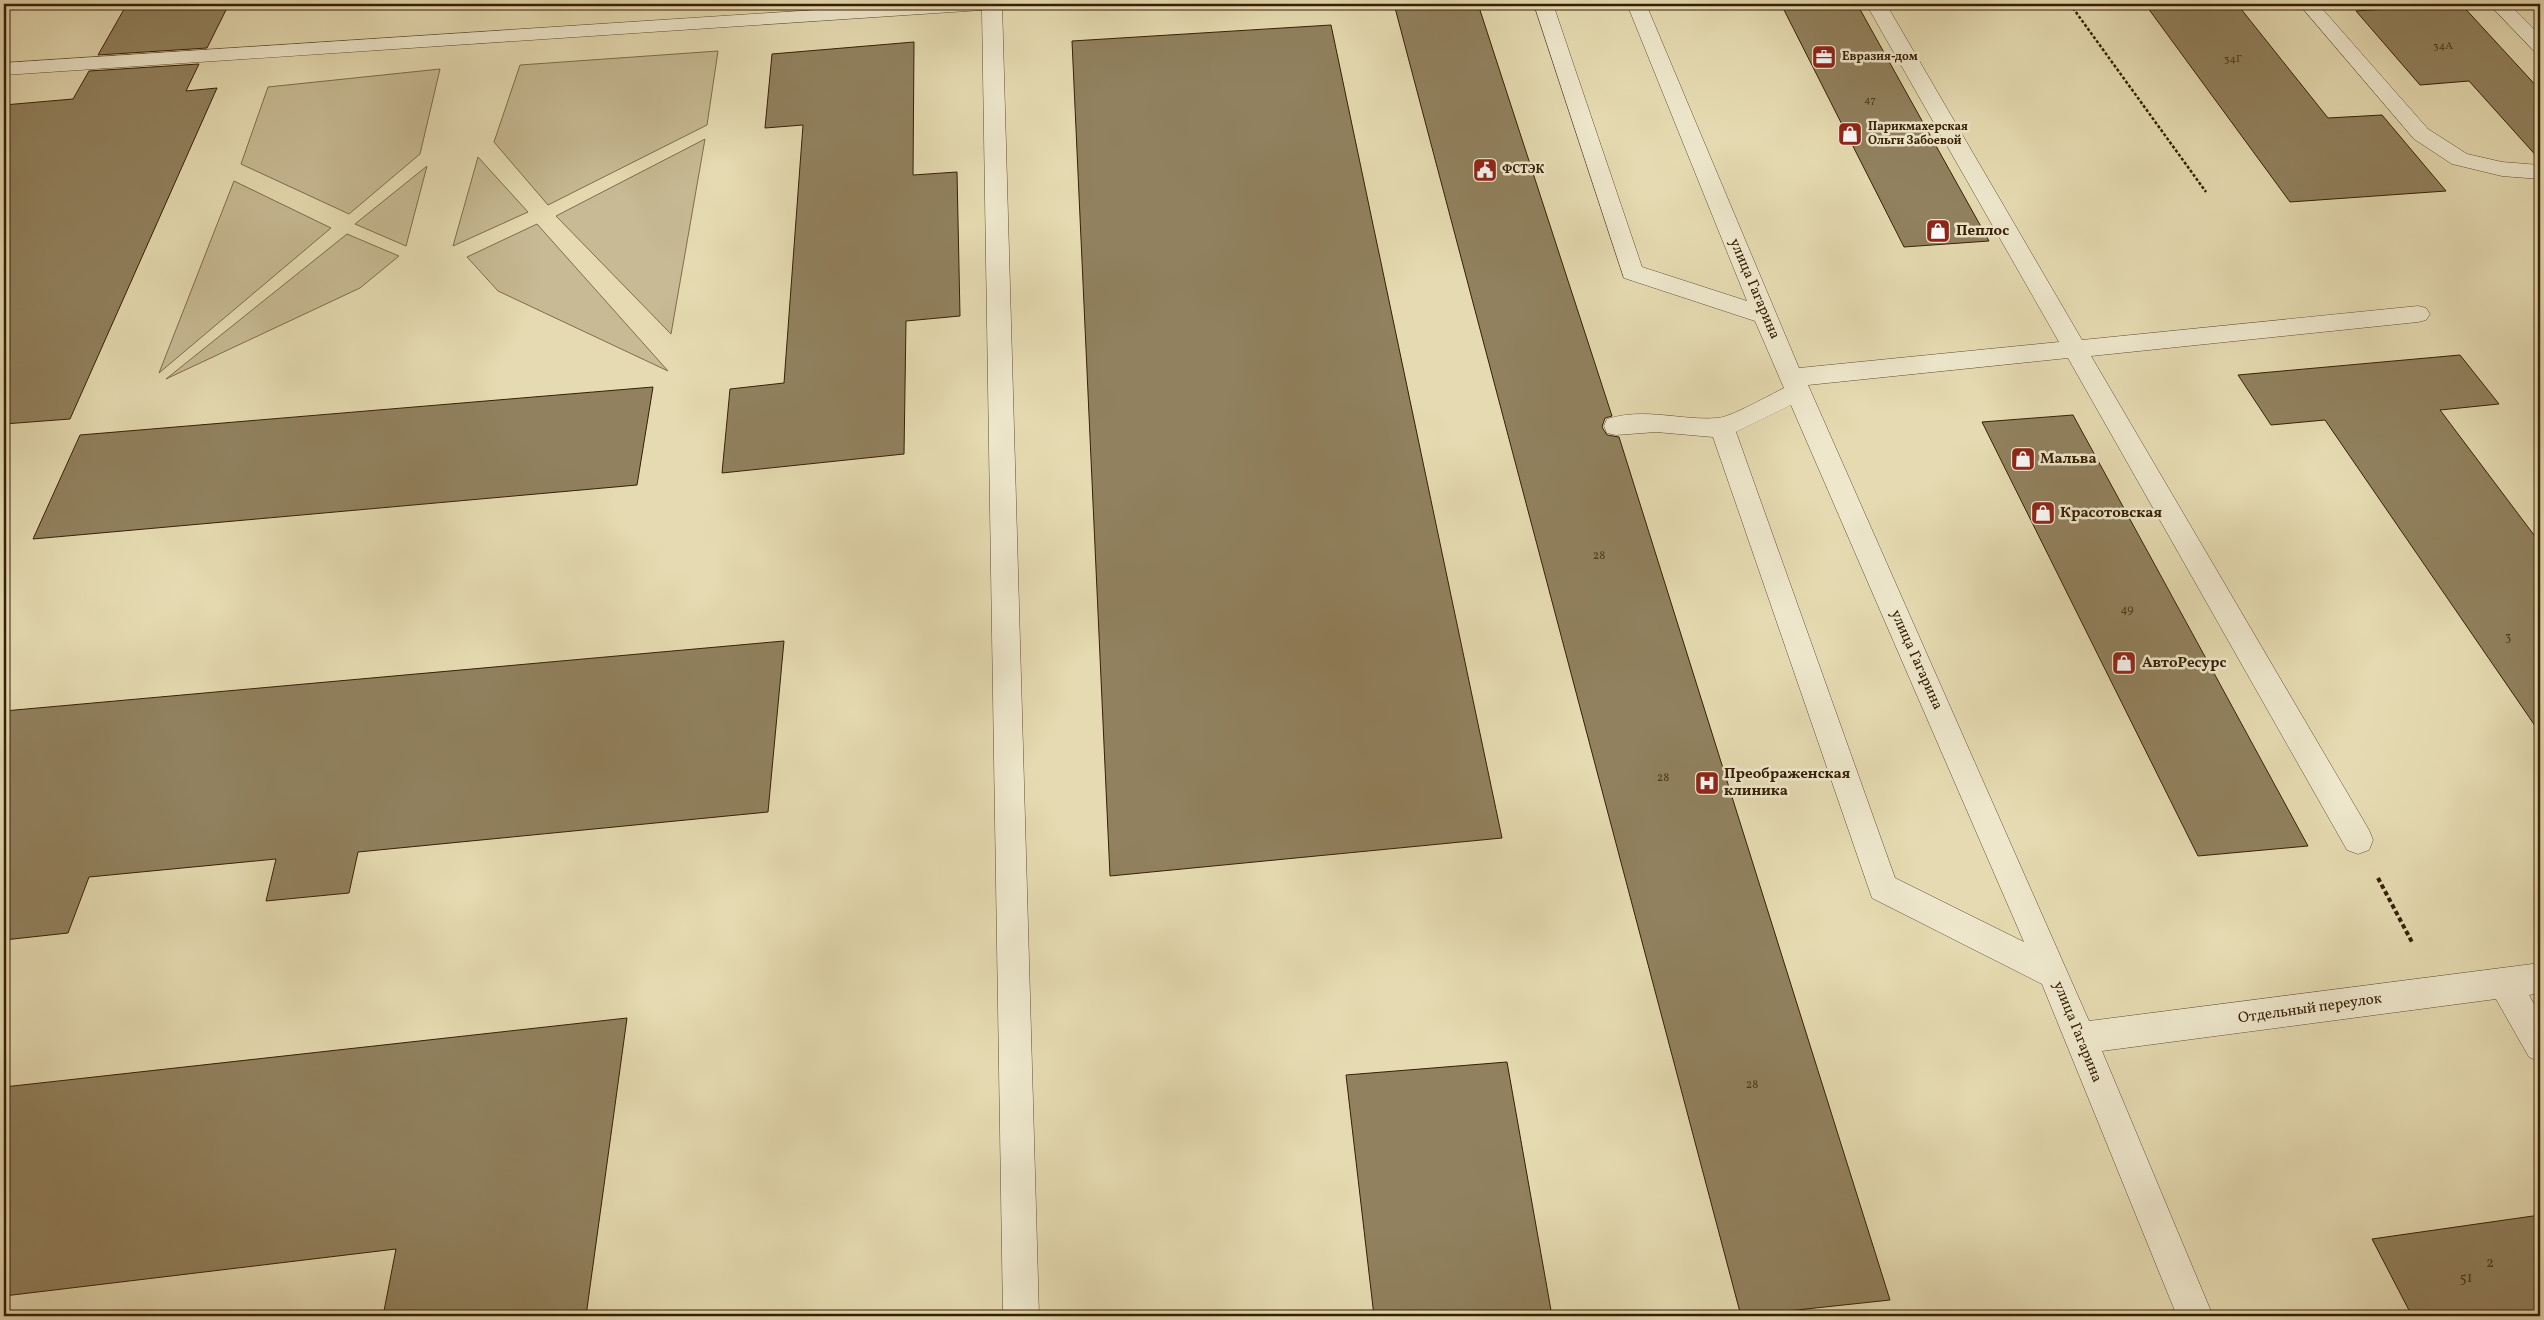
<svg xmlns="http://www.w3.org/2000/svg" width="2544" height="1320" font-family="Vollkorn,serif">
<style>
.green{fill:#c7ba94;stroke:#7f6d4c}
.building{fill:#91815e;stroke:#372005}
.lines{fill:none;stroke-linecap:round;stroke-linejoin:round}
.minor-casing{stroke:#624e30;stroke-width:1}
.path-far1{stroke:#372005;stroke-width:2.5;stroke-dasharray:3 2;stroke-linecap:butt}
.path{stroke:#372005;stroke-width:4;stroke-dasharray:4.5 3;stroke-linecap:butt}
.minor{fill:#eee7cc;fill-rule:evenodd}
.labels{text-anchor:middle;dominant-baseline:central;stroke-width:5;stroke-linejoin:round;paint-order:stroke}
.far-number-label{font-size:11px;fill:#4e381b}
.far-poi-label{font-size:12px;font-weight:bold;fill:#372005;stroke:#eee7cc;text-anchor:start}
.number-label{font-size:12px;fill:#4e381b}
.poi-label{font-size:15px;font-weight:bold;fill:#372005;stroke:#eee7cc;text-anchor:start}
.street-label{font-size:15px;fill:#372005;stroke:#eee7cc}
.near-number-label{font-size:15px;fill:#4e381b}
</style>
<rect width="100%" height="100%" fill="#e5dab1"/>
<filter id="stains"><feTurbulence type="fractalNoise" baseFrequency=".004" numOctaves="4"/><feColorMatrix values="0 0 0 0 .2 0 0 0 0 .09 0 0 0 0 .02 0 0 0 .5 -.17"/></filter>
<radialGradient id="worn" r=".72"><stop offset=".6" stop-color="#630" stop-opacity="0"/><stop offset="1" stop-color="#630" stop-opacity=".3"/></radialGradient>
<!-- green -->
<g class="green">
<polygon points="718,51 707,125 548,205 494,142 520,65"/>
<polygon points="440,69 420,154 349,214 241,164 268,87"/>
<polygon points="705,139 671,334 556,216"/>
<polygon points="478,157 528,212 453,246"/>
<polygon points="427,166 406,246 355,224"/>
<polygon points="234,181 331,228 159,373"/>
<polygon points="537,224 668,371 498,291 467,257"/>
<polygon points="347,234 399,256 360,288 166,379"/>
</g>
<!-- building -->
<g class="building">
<polygon points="127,4 229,4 207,48 98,55"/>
<polygon points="1394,4 1478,4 1612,416 1605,418 1602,427 1607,435 1619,437 1890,1300 1741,1316"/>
<polygon points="1781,4 1857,4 1989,241 1904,247"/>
<polygon points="2145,4 2237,4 2328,118 2382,115 2446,191 2290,202"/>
<polygon points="2399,4 2461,4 2540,90 2540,160 2469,81 2420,85 2356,11 2403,8"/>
<polygon points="1331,25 1502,838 1110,876 1072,41"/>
<polygon points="914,42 913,175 957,172 960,316 906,321 904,454 722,473 730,389 784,383 803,125 765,128 772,54"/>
<polygon points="199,64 186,91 217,88 70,419 4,424 4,105 73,99 89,71"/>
<polygon points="2460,355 2499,404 2440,410 2540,543 2540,733 2325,420 2271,425 2238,375"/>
<polygon points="653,387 637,485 33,539 80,435"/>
<polygon points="2073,415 2209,664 2308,846 2198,856 1982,422"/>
<polygon points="784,641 768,812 358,852 349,893 266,901 276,859 89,877 68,933 4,940 4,711"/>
<polygon points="627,1018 586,1316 383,1316 396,1249 4,1296 4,1087"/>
<polygon points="1507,1062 1552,1316 1374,1316 1346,1075"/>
<polygon points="2540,1215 2540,1316 2412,1316 2372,1239"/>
</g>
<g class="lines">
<defs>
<g id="minor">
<polygon points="907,4 1002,4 1039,1316 1003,1316 982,10 4,75 4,63"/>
<path d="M 1534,4 L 1553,4 L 1642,267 L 1747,301 L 1627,4 L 1646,4 L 1799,368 L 2059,342 L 1869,9 L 1877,4 L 1886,5 L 1889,9 L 2082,340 L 2418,306 L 2426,308 L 2430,314 L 2426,320 L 2418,322 L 2091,356 L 2369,830 L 2373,840 L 2369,850 L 2358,854 L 2347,850 L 2068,358 L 1808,385 L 2089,1021 L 2540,963 L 2540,993 L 2529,995 L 2540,1015 L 2540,1062 L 2529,1057 L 2496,999 L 2102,1051 L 2213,1316 L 2177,1316 L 2042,984 L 1872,898 L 1713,437 L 1656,432 L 1616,435 L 1607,433 L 1604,426 L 1607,419 C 1646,407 1681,421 1718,418 C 1731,417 1770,395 1784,388 L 1755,321 L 1624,278 ZM 1791,405 L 2024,942 L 1895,878 L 1736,432 Z"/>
<polygon points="2299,4 2318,4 2428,129 2467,154 2502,162 2540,165 2540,179 2502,176 2452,164 2414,139"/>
<polygon points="2489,4 2509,4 2540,35 2540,52 2533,50"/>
</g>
</defs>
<!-- minor casing -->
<use href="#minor" class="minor-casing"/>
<!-- path-far1 -->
<polyline class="path-far1" points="2070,4 2206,192"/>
<!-- path -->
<polyline class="path" points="2378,878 2413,944"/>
<!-- minor -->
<use href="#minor" class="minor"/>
</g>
<!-- icons -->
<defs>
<symbol id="office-square" viewBox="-11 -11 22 22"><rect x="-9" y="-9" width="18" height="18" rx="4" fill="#8f2418" stroke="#eee7cc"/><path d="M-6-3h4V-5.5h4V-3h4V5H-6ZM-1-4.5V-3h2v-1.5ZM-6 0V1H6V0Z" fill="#fff"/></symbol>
<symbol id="shop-square" viewBox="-11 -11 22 22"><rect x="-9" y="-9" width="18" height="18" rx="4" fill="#8f2418" stroke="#eee7cc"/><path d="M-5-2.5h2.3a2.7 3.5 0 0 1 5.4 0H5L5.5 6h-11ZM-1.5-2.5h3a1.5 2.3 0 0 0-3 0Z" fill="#fff"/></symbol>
<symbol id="civic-square" viewBox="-11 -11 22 22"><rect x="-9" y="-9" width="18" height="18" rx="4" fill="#8f2418" stroke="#eee7cc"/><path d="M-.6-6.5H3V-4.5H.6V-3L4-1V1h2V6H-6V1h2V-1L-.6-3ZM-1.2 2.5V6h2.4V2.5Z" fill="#fff"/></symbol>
<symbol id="hospital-square" viewBox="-11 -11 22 22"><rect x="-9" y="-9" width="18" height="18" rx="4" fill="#8f2418" stroke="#eee7cc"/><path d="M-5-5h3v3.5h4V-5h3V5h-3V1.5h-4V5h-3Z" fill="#fff"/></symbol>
</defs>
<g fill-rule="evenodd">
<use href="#office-square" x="1810" y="43" width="28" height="28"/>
<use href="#shop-square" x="1836" y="120" width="28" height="28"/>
<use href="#civic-square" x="1471" y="156" width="28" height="28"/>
<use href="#shop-square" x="1924" y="217" width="28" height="28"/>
<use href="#shop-square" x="2009" y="445" width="28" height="28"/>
<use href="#shop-square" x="2029" y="499" width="28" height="28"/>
<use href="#shop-square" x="2110" y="649" width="28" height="28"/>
<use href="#hospital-square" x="1693" y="769" width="28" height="28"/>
</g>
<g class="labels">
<!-- far-number labels -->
<g class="far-number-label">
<text x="2443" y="46">34А</text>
<text x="2233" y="59">34Г</text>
<text x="1870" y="100">47</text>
</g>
<!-- far-poi labels -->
<g class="far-poi-label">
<text x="1842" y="57">Евразия-дом</text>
<text x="1868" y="127">Парикмахерская<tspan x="1868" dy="14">Ольги Забоевой</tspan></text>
<text x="1502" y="170">ФСТЭК</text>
</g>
<!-- number labels -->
<g class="number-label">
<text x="1599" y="556">28</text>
<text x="2127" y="610">49</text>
<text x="2508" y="638">3</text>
<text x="1663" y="778">28</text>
<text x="1752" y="1085">28</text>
</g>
<!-- poi labels -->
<g class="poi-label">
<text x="1956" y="231">Пеплос</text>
<text x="2040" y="459">Мальва</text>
<text x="2060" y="513">Красотовская</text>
<text x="2142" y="663">АвтоРесурс</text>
<text x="1724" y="774">Преображенская<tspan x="1724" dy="17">клиника</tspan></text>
</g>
<!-- street labels -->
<g class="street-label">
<text transform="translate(1754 289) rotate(67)">улица Гагарина</text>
<text transform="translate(1916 660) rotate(66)">улица Гагарина</text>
<text transform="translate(2310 1009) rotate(-8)">Отдельный переулок</text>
<text transform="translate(2077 1032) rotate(68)">улица Гагарина</text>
</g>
<!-- near-number labels -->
<g class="near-number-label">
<text x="2490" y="1263">2</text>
<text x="2466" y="1278">51</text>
</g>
</g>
<!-- margin -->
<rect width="2544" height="1320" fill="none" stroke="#e5dab1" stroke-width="20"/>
<rect x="5" y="5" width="2534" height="1310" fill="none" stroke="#372005" stroke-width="2.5"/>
<rect x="10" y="10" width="2524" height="1300" fill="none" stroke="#372005"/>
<rect width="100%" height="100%" filter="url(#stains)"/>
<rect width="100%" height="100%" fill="url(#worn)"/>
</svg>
